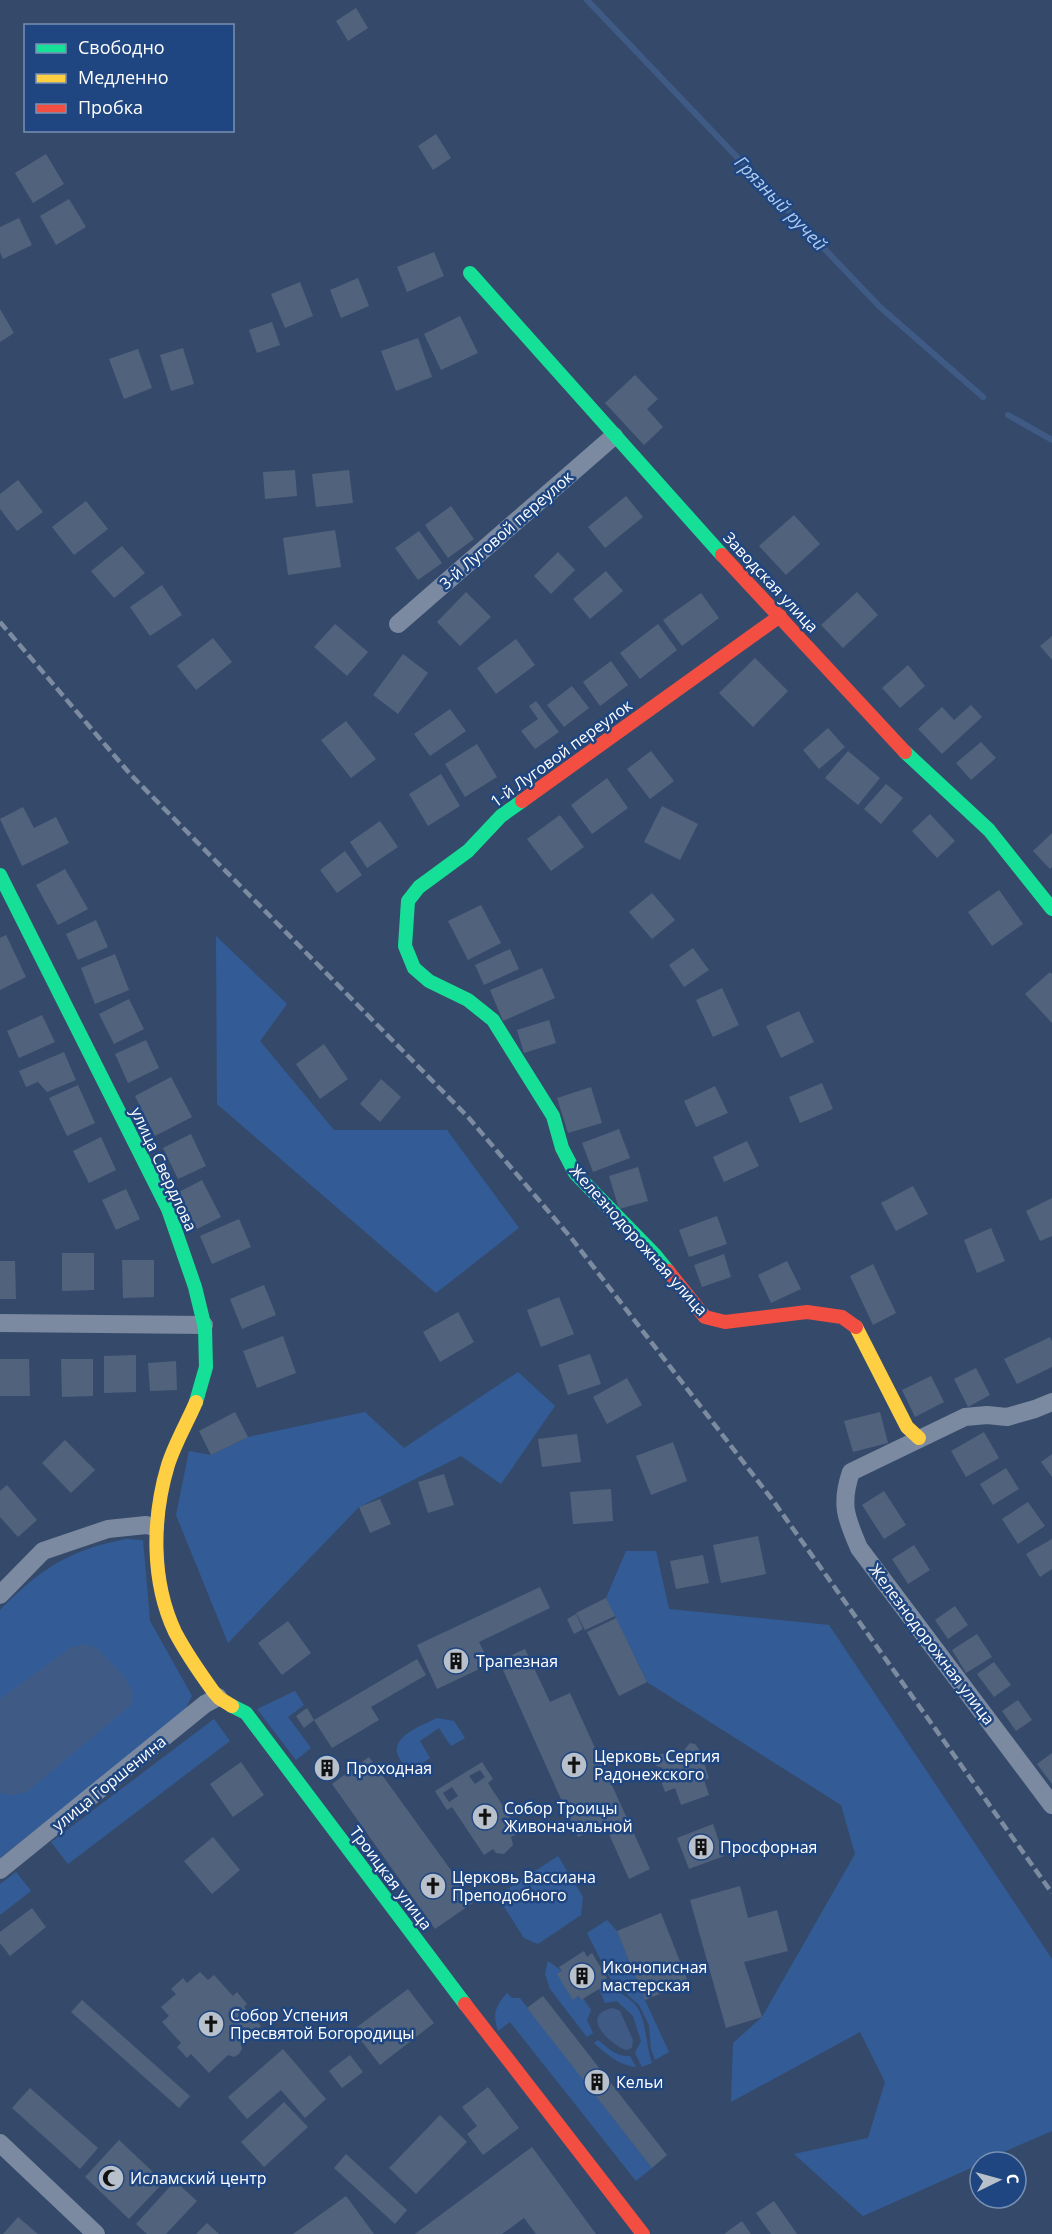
<svg xmlns="http://www.w3.org/2000/svg" width="1052" height="2234" font-family="'Open Sans',sans-serif">
<style>
.green{fill:#335c97}
.water{fill:#3f5b85}
.lines{fill:none;stroke-linecap:round;stroke-linejoin:round}
.stream{stroke:#3f5b85;stroke-width:6}
.building{fill:#51627c;fill-rule:evenodd}
.street{stroke:#7b8aa0;stroke-width:18}
.fast{stroke:#16e098;stroke-width:14}
.slow{stroke:#ffcf43;stroke-width:14}
.jam{stroke:#f24e42;stroke-width:14}
.rail{stroke:#7c8ba0;stroke-width:4.5;stroke-dasharray:10 4.5;stroke-linecap:butt}
.labels{text-anchor:middle;dominant-baseline:central;stroke-width:5;stroke-linejoin:round;paint-order:stroke}
.street-label{font-size:16px;fill:#fff;stroke:#1f4680}
.poi-label{font-size:16px;fill:#fff;stroke:#1f4680;text-anchor:start}
.water-label{font-size:18px;font-style:italic;fill:#b0cbf0;stroke:#1f4680}
</style>
<rect width="100%" height="100%" fill="#354a6a"/>
<!-- green -->
<g class="green">
<polygon points="216,936 287,1004 260,1041 334,1130 447,1130 519,1228 436,1293 217,1104"/>
<polygon points="518,1372 555,1406 501,1484 461,1456 359,1507 228,1643 176,1515 189,1451 211,1455 248,1437 365,1412 404,1448"/>
<path d="M 126,1539 L 143,1540 L 150,1621 L 192,1696 L 184,1712 L 0,1858 L 0,1610 C 40,1569 69,1550 126,1539 Z"/>
<polygon points="626,1551 656,1551 669,1609 829,1625 1052,1959 1052,2131 980,2162 980,2164 863,2216 794,2154 868,2138 885,2082 860,2032 731,2102 733,2043 762,2017 855,1854 841,1805 647,1682 606,1598"/>
<polygon points="295,1691 304,1705 288,1717 311,1748 296,1760 257,1709"/>
<path d="M 437,1718 L 454,1721 L 465,1738 L 451,1746 L 439,1728 L 420,1741 L 430,1758 L 409,1772 C 406,1767 400,1761 398,1755 C 390,1736 424,1725 437,1718 Z"/>
<polygon points="214,1719 230,1741 68,1864 51,1842"/>
<polygon points="558,1856 583,1897 581,1915 538,1944 524,1938 497,1896"/>
<polygon points="16,1872 31,1891 0,1915 0,1884"/>
<polygon points="607,1920 617,1931 645,2000 669,2052 655,2060 651,2049 649,2025 639,2005 611,1980 587,1933"/>
<polygon points="548,1961 562,1971 574,1999 578,1996 580,2000 583,1998 591,2010 587,2020 593,2033 587,2037 550,1989 545,1974"/>
<path d="M 602,1981 C 612,1989 630,1997 637,2007 C 646,2020 646,2046 652,2063 L 642,2067 L 635,2053 L 641,2041 L 633,2016 L 617,2001 L 605,2003 L 599,1989 L 604,1986 Z"/>
<path d="M 507,1993 L 512,1998 L 520,1998 L 652,2168 L 636,2181 L 510,2022 L 498,2031 C 492,2013 496,2006 507,1993 Z"/>
<path d="M 598,2040 C 608,2048 616,2057 630,2056 L 636,2067 C 618,2065 608,2055 594,2043 Z"/>
</g>
<!-- water -->
<g class="water">
<polygon points="82,1644 96,1647 124,1676 133,1693 131,1705 27,1792 14,1795 0,1793 0,1699 70,1648"/>
<path d="M 613,2008 L 620,2011 L 633,2040 L 632,2048 L 626,2050 C 608,2043 579,2015 613,2008 Z"/>
</g>
<g class="lines">
<!-- stream -->
<g class="stream">
<polyline points="587,0 880,307 983,397"/>
<polyline points="1008,415 1052,440"/>
</g>
</g>
<!-- building -->
<g class="building">
<polygon points="356,8 368,28 348,41 336,21"/>
<polygon points="436,134 451,158 433,170 418,146"/>
<polygon points="46,154 64,184 33,203 15,173"/>
<polygon points="69,199 86,227 56,245 40,216"/>
<polygon points="19,218 32,245 3,259 0,252 0,227"/>
<polygon points="434,252 444,276 407,292 397,267"/>
<polygon points="358,278 369,306 341,318 330,290"/>
<polygon points="300,282 313,316 285,328 271,294"/>
<polygon points="0,309 14,333 0,342"/>
<polygon points="460,316 478,353 441,370 424,334"/>
<polygon points="272,322 280,345 257,353 249,330"/>
<polygon points="418,338 432,377 396,391 381,351"/>
<polygon points="183,348 194,384 171,391 160,355"/>
<polygon points="138,349 152,388 124,399 109,359"/>
<polygon points="635,375 658,399 647,409 663,427 644,445 605,403"/>
<polygon points="295,470 297,496 265,499 263,472"/>
<polygon points="349,470 353,503 316,507 312,474"/>
<polygon points="18,480 43,512 17,531 0,509 0,494"/>
<polygon points="626,496 643,517 605,548 588,527"/>
<polygon points="86,501 108,529 74,555 52,527"/>
<polygon points="451,506 474,539 448,558 425,525"/>
<polygon points="794,515 820,544 786,575 759,546"/>
<polygon points="335,530 341,567 288,575 283,538"/>
<polygon points="419,531 442,563 418,580 395,548"/>
<polygon points="122,546 145,573 114,598 91,571"/>
<polygon points="558,552 575,570 551,594 534,576"/>
<polygon points="606,571 623,591 590,619 573,599"/>
<polygon points="162,585 182,615 150,636 130,607"/>
<polygon points="466,592 491,617 460,646 437,622"/>
<polygon points="857,592 878,615 843,648 821,625"/>
<polygon points="701,593 719,618 682,646 663,620"/>
<polygon points="335,624 368,652 347,676 314,647"/>
<polygon points="658,624 677,650 640,679 620,653"/>
<polygon points="1052,636 1052,660 1040,646"/>
<polygon points="213,638 232,662 196,690 177,666"/>
<polygon points="516,639 535,665 496,694 477,668"/>
<polygon points="403,654 428,673 398,714 373,695"/>
<polygon points="755,658 788,691 753,727 719,693"/>
<polygon points="611,661 628,685 600,706 583,682"/>
<polygon points="908,665 925,686 900,708 882,688"/>
<polygon points="572,686 589,708 564,727 547,705"/>
<polygon points="536,701 559,732 535,749 521,731 538,719 529,706"/>
<polygon points="971,705 982,717 942,754 918,729 942,707 954,720"/>
<polygon points="450,709 466,731 430,756 414,734"/>
<polygon points="346,721 376,759 351,778 321,740"/>
<polygon points="828,728 845,747 819,769 803,750"/>
<polygon points="981,742 996,758 971,780 956,763"/>
<polygon points="477,744 497,777 465,797 445,764"/>
<polygon points="651,751 674,781 650,799 627,769"/>
<polygon points="848,751 880,778 858,805 825,778"/>
<polygon points="441,774 460,806 428,826 409,794"/>
<polygon points="607,778 628,808 592,834 571,805"/>
<polygon points="886,784 903,798 881,824 864,809"/>
<polygon points="662,806 698,824 680,860 644,842"/>
<polygon points="23,807 34,828 56,817 69,843 22,866 0,819"/>
<polygon points="930,814 955,841 937,858 912,831"/>
<polygon points="560,815 584,847 551,871 527,839"/>
<polygon points="380,821 398,847 367,868 350,842"/>
<polygon points="1052,833 1052,867 1050,869 1033,851"/>
<polygon points="345,851 362,875 337,893 320,870"/>
<polygon points="65,869 88,909 58,925 36,885"/>
<polygon points="999,890 1023,924 992,946 968,912"/>
<polygon points="652,893 675,920 652,939 629,912"/>
<polygon points="481,905 501,943 468,960 448,921"/>
<polygon points="96,920 108,947 78,960 66,934"/>
<polygon points="6,935 26,977 0,990 0,938"/>
<polygon points="693,948 709,970 684,987 669,965"/>
<polygon points="510,949 519,969 484,985 475,965"/>
<polygon points="115,954 129,990 95,1004 81,968"/>
<polygon points="542,968 555,998 503,1021 490,990"/>
<polygon points="1050,972 1052,974 1052,1023 1025,994"/>
<polygon points="722,988 739,1025 713,1037 696,1000"/>
<polygon points="129,999 144,1029 114,1044 99,1014"/>
<polygon points="799,1011 814,1042 781,1058 766,1026"/>
<polygon points="42,1015 55,1042 19,1058 7,1031"/>
<polygon points="549,1020 556,1043 524,1053 517,1030"/>
<polygon points="146,1040 159,1068 128,1083 115,1054"/>
<polygon points="324,1044 348,1079 320,1099 296,1064"/>
<polygon points="64,1052 76,1080 47,1092 38,1082 26,1087 19,1071"/>
<polygon points="171,1077 192,1117 155,1136 135,1096"/>
<polygon points="381,1079 401,1097 380,1122 360,1104"/>
<polygon points="822,1083 833,1109 800,1123 789,1097"/>
<polygon points="78,1085 95,1123 67,1136 49,1098"/>
<polygon points="715,1086 728,1113 696,1127 684,1101"/>
<polygon points="591,1087 602,1123 568,1133 557,1098"/>
<polygon points="619,1129 630,1158 593,1172 582,1143"/>
<polygon points="191,1134 206,1166 178,1179 163,1148"/>
<polygon points="101,1137 116,1170 89,1183 73,1151"/>
<polygon points="747,1141 759,1166 724,1182 713,1157"/>
<polygon points="638,1167 648,1201 619,1209 609,1176"/>
<polygon points="202,1180 221,1217 197,1229 179,1192"/>
<polygon points="913,1186 928,1214 896,1231 881,1203"/>
<polygon points="126,1189 140,1219 116,1230 102,1200"/>
<polygon points="1052,1198 1052,1236 1040,1241 1026,1211"/>
<polygon points="717,1216 727,1244 689,1257 679,1230"/>
<polygon points="239,1219 251,1247 212,1264 200,1236"/>
<polygon points="991,1228 1005,1261 977,1273 964,1240"/>
<polygon points="62,1253 94,1253 94,1290 62,1291"/>
<polygon points="724,1254 731,1277 702,1287 694,1265"/>
<polygon points="122,1260 154,1260 154,1297 123,1298"/>
<polygon points="0,1261 15,1261 16,1299 0,1299"/>
<polygon points="787,1261 801,1289 771,1303 758,1275"/>
<polygon points="873,1264 896,1313 873,1325 850,1276"/>
<polygon points="264,1285 276,1315 242,1329 230,1299"/>
<polygon points="559,1297 574,1334 541,1347 527,1310"/>
<polygon points="458,1312 474,1342 440,1362 423,1332"/>
<polygon points="283,1336 296,1373 257,1388 243,1351"/>
<polygon points="1050,1337 1052,1341 1052,1367 1017,1384 1004,1359"/>
<polygon points="590,1354 601,1384 568,1395 558,1365"/>
<polygon points="136,1355 136,1392 104,1393 104,1356"/>
<polygon points="0,1359 29,1359 30,1396 0,1396"/>
<polygon points="61,1359 93,1359 93,1396 62,1397"/>
<polygon points="176,1361 177,1390 150,1391 148,1363"/>
<polygon points="976,1368 990,1395 968,1407 954,1379"/>
<polygon points="931,1376 944,1402 915,1417 902,1390"/>
<polygon points="627,1378 642,1405 607,1424 593,1397"/>
<polygon points="235,1412 248,1437 211,1455 199,1431"/>
<polygon points="880,1412 888,1443 853,1452 844,1421"/>
<polygon points="984,1432 999,1458 966,1477 951,1451"/>
<polygon points="577,1434 581,1462 542,1467 538,1439"/>
<polygon points="65,1440 95,1470 71,1493 42,1463"/>
<polygon points="673,1442 687,1481 651,1495 636,1456"/>
<polygon points="1052,1454 1052,1477 1041,1462"/>
<polygon points="1006,1468 1019,1489 993,1505 980,1484"/>
<polygon points="444,1474 454,1505 428,1513 418,1482"/>
<polygon points="7,1485 37,1520 18,1537 0,1517 0,1491"/>
<polygon points="611,1489 613,1521 573,1524 570,1492"/>
<polygon points="884,1491 906,1525 884,1539 862,1505"/>
<polygon points="380,1499 391,1524 370,1533 359,1507"/>
<polygon points="1028,1502 1045,1526 1018,1544 1002,1519"/>
<polygon points="758,1536 766,1574 721,1583 713,1545"/>
<polygon points="1052,1539 1052,1569 1040,1577 1026,1554"/>
<polygon points="914,1545 930,1570 908,1584 892,1559"/>
<polygon points="703,1555 709,1583 676,1589 670,1561"/>
<polygon points="540,1587 550,1608 479,1642 490,1664 437,1689 417,1645"/>
<polygon points="606,1598 615,1616 585,1630 576,1613"/>
<polygon points="955,1606 968,1625 948,1639 935,1620"/>
<polygon points="576,1614 583,1629 574,1634 567,1619"/>
<polygon points="616,1618 647,1682 619,1696 587,1632"/>
<polygon points="288,1621 311,1653 282,1675 258,1643"/>
<polygon points="977,1634 992,1657 966,1673 952,1650"/>
<polygon points="525,1649 550,1702 570,1693 650,1869 629,1879 605,1825 578,1837 499,1661"/>
<polygon points="417,1659 426,1675 371,1707 379,1720 332,1748 314,1720"/>
<polygon points="994,1662 1011,1685 994,1697 977,1674"/>
<polygon points="1018,1700 1032,1720 1016,1731 1002,1711"/>
<polygon points="307,1708 314,1720 304,1728 296,1716"/>
<polygon points="690,1743 695,1744 699,1749 697,1756 701,1754 709,1778 704,1780 709,1795 681,1805 675,1788 665,1792 657,1770 663,1768 656,1766 655,1759 660,1754 665,1754 670,1761 686,1755 685,1749"/>
<polygon points="1052,1753 1052,1784 1037,1764"/>
<polygon points="369,1757 474,1902 435,1929 332,1784"/>
<polygon points="329,1761 334,1769 326,1774 321,1766"/>
<polygon points="241,1762 264,1795 233,1817 210,1784"/>
<path d="M 482,1762 L 493,1779 L 488,1783 L 520,1832 L 511,1837 L 513,1845 L 504,1854 L 496,1853 L 493,1849 L 484,1855 L 452,1807 L 447,1810 L 435,1791 ZM 480,1770 L 485,1777 L 475,1784 L 469,1776 ZM 452,1787 L 458,1796 L 449,1802 L 443,1793 Z"/>
<polygon points="713,1824 724,1856 689,1869 677,1838"/>
<polygon points="213,1837 240,1870 212,1894 184,1861"/>
<polygon points="740,1886 748,1918 777,1910 788,1951 744,1962 762,2017 726,2028 690,1900"/>
<polygon points="32,1908 46,1927 10,1956 0,1943 0,1932"/>
<polygon points="661,1913 688,1982 645,2000 617,1931"/>
<polygon points="584,1951 587,1957 592,1953 607,1978 602,1981 604,1986 599,1989 581,2000 578,1996 573,2000 557,1974 562,1971 559,1967"/>
<polygon points="200,1972 208,1980 214,1975 233,1996 237,1992 247,2004 244,2007 261,2026 241,2044 242,2049 239,2054 234,2057 228,2055 209,2073 191,2054 187,2058 177,2047 181,2043 162,2022 169,2016 161,2007 176,1994 171,1989 183,1978 187,1983"/>
<polygon points="408,1989 434,2023 380,2065 353,2030"/>
<polygon points="543,1996 667,2155 652,2168 527,2008"/>
<polygon points="82,2000 190,2096 179,2108 71,2012"/>
<polygon points="283,2049 326,2099 305,2118 281,2090 247,2119 228,2097"/>
<polygon points="350,2055 363,2072 342,2088 329,2071"/>
<polygon points="488,2087 519,2128 483,2155 467,2134 477,2126 462,2107"/>
<polygon points="30,2088 98,2148 80,2169 12,2108"/>
<polygon points="284,2102 308,2127 264,2167 241,2142"/>
<polygon points="440,2115 467,2142 416,2194 389,2168"/>
<polygon points="119,2140 153,2172 149,2176 160,2186 129,2219 85,2177"/>
<polygon points="532,2147 596,2234 536,2234 524,2218 502,2234 415,2234"/>
<polygon points="346,2154 407,2210 395,2224 334,2168"/>
<polygon points="175,2181 197,2201 166,2234 147,2234 136,2224"/>
<polygon points="346,2196 374,2234 293,2234"/>
<polygon points="774,2201 797,2234 771,2234 756,2213"/>
<polygon points="18,2217 38,2234 3,2234"/>
<polygon points="742,2221 751,2234 724,2234"/>
<polygon points="207,2223 219,2234 196,2234"/>
</g>
<g class="lines">
<!-- street -->
<g class="street">
<polyline points="398,624 614,436"/>
<polyline points="0,1323 204,1325"/>
<path d="M 1052,1402 L 1035,1409 L 1007,1417 L 987,1415 L 965,1417 L 851,1472 C 840,1504 846,1518 859,1548 L 1052,1805"/>
<polyline points="0,1595 43,1551 108,1529 146,1525 155,1527"/>
<polyline points="0,1870 205,1704 218,1697"/>
<polyline points="0,2143 96,2234"/>
</g>
<!-- fast -->
<g class="fast">
<polyline points="470,273 722,555"/>
<polyline points="905,752 989,830 1052,909"/>
<polyline points="522,801 501,816 468,851 419,887 408,901 405,946 414,968 429,981 468,1000 493,1020 553,1116 562,1148 575,1173 655,1255 668,1271"/>
<polyline points="0,875 168,1209 195,1287 205,1328 206,1367 196,1402"/>
<polyline points="232,1706 246,1713 465,2004"/>
</g>
<!-- slow -->
<g class="slow">
<polyline points="856,1327 907,1427 919,1438"/>
<path d="M 196,1402 C 187,1423 175,1443 168,1465 C 152,1518 151,1581 175,1632 C 185,1651 200,1673 213,1691 L 219,1698 L 232,1706"/>
</g>
<!-- jam -->
<g class="jam">
<polyline points="722,555 905,752"/>
<polyline points="522,801 780,616"/>
<polyline points="668,1271 705,1317 725,1322 807,1312 842,1317 856,1327"/>
<polyline points="465,2004 643,2234"/>
</g>
<!-- rail -->
<polyline class="rail" points="0,622 131,775 468,1117 572,1239 774,1502 1052,1893"/>
</g>
<!-- icons -->
<defs>
<symbol id="building-disc" viewBox="-11 -11 22 22"><circle r="9.5" fill="#b8c0cb" stroke="#1f4680"/><path d="M-4-6H4V6H1V3H-1V6H-4ZM-2.5-4.3h1.7v1.8h-1.7ZM.8-4.3h1.7v1.8H.8ZM-2.5-1h1.7V.8h-1.7ZM.8-1h1.7V.8H.8Z" fill="#111"/></symbol>
<symbol id="church-disc" viewBox="-11 -11 22 22"><circle r="9.5" fill="#b8c0cb" stroke="#1f4680"/><path d="M-1.2-6h2.4v3.5h3.3v2.4h-3.3V6h-2.4V-.1h-3.3v-2.4h3.3Z" fill="#111"/></symbol>
<symbol id="mosque-disc" viewBox="-11 -11 22 22"><circle r="9.5" fill="#b8c0cb" stroke="#1f4680"/><path d="M3.5-4.9A6 6 0 1 0 3.5 4.9A5 5 0 1 1 3.5-4.9Z" fill="#111"/></symbol>
</defs>
<g fill-rule="evenodd">
<use href="#building-disc" x="441" y="1646" width="30" height="30"/>
<use href="#church-disc" x="559" y="1750" width="30" height="30"/>
<use href="#building-disc" x="312" y="1753" width="30" height="30"/>
<use href="#church-disc" x="470" y="1802" width="30" height="30"/>
<use href="#building-disc" x="686" y="1832" width="30" height="30"/>
<use href="#church-disc" x="418" y="1871" width="30" height="30"/>
<use href="#building-disc" x="567" y="1961" width="30" height="30"/>
<use href="#church-disc" x="196" y="2009" width="30" height="30"/>
<use href="#building-disc" x="582" y="2067" width="30" height="30"/>
<use href="#mosque-disc" x="96" y="2163" width="30" height="30"/>
</g>
<g class="labels">
<!-- street labels -->
<g class="street-label">
<text transform="translate(506 530) rotate(-41)">3-й Луговой переулок</text>
<text transform="translate(771 582) rotate(47)">Заводская улица</text>
<text transform="translate(561 753) rotate(-36)">1-й Луговой переулок</text>
<text transform="translate(164 1169) rotate(65)">улица Свердлова</text>
<text transform="translate(639 1240) rotate(48)">Железнодорожная улица</text>
<text transform="translate(932 1644) rotate(53)">Железнодорожная улица</text>
<text transform="translate(109 1783) rotate(-39)">улица Горшенина</text>
<text transform="translate(391 1878) rotate(53)">Троицкая улица</text>
</g>
<!-- poi labels -->
<g class="poi-label">
<text x="476" y="1661">Трапезная</text>
<text x="594" y="1756">Церковь Сергия<tspan x="594" dy="18">Радонежского</tspan></text>
<text x="346" y="1768">Проходная</text>
<text x="504" y="1808">Собор Троицы<tspan x="504" dy="18">Живоначальной</tspan></text>
<text x="720" y="1847">Просфорная</text>
<text x="452" y="1877">Церковь Вассиана<tspan x="452" dy="18">Преподобного</tspan></text>
<text x="602" y="1967">Иконописная<tspan x="602" dy="18">мастерская</tspan></text>
<text x="230" y="2015">Собор Успения<tspan x="230" dy="18">Пресвятой Богородицы</tspan></text>
<text x="616" y="2082">Кельи</text>
<text x="130" y="2178">Исламский центр</text>
</g>
<!-- water labels -->
<g class="water-label">
<text transform="translate(781 203) rotate(46)">Грязный ручей</text>
</g>
</g>
<!-- legend -->
<rect x="24" y="24" width="210" height="108" fill="#1f4680" stroke="#7990b3" stroke-width="1.5"/>
<rect x="36" y="44" width="30" height="9" fill="#16e098" stroke="#7990b3" stroke-width="1.5"/>
<text x="78" y="54" font-size="18" fill="#ffffff">Свободно</text>
<rect x="36" y="74" width="30" height="9" fill="#ffcf43" stroke="#7990b3" stroke-width="1.5"/>
<text x="78" y="84" font-size="18" fill="#ffffff">Медленно</text>
<rect x="36" y="104" width="30" height="9" fill="#f24e42" stroke="#7990b3" stroke-width="1.5"/>
<text x="78" y="114" font-size="18" fill="#ffffff">Пробка</text>
<!-- north arrow -->
<g transform="translate(998 2180) rotate(85)"><circle r="28" fill="#1f4680" stroke="#7990b3" stroke-width="1.5"/>
<path d="M0-4.5L10 22L0 15L-10 22Z" fill="#b8c0cb"/>
<text y="-9" font-size="16" font-weight="bold" text-anchor="middle" fill="#ffffff">С</text>
</g>
</svg>
